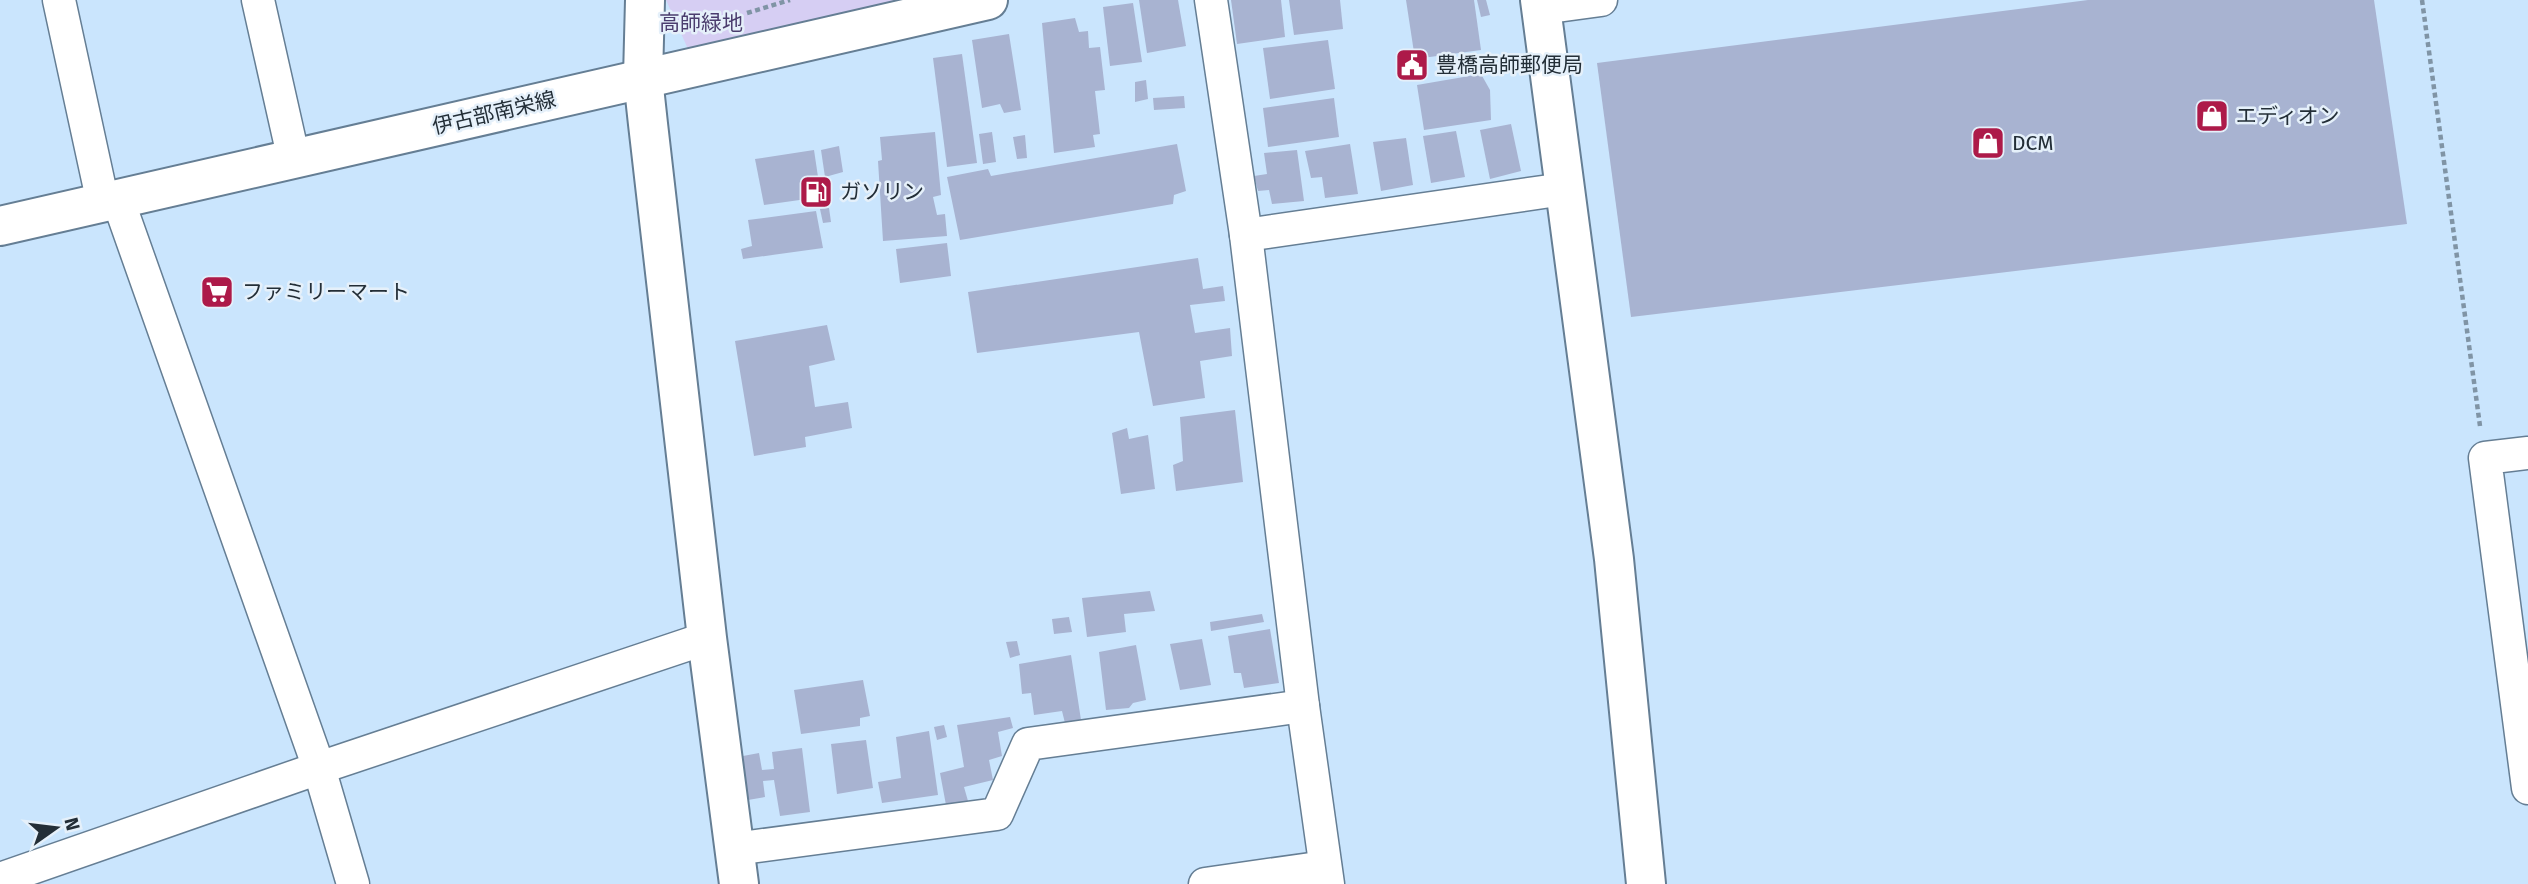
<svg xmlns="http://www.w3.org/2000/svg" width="2528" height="884" font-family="'Fira Sans','Noto Sans JP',sans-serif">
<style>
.green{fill:#d6cef3}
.building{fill:#a8b3d1}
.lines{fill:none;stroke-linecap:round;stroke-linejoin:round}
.street-casing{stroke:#657e94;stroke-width:35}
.secondary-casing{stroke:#657e94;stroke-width:42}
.path{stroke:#8094a5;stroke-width:4.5;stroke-dasharray:5 3.5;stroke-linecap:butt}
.street{stroke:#fff;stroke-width:32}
.secondary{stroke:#fff;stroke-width:38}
.labels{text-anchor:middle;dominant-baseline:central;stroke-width:5;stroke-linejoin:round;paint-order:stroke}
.park-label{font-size:21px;fill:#4b3d6e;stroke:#e5f0fa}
.poi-label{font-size:21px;fill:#232e37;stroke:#e5f0fa;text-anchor:start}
.street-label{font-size:21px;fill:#232e37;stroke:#e5f0fa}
</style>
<rect width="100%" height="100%" fill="#cae5fd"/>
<!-- green -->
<polygon class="green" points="666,0 900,0 688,49"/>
<!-- building -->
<g class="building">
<polygon points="1139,0 1178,0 1186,46 1147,53"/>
<polygon points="1231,0 1281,0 1285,37 1237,44"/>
<polygon points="1289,0 1340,0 1343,29 1294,35"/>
<polygon points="1406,0 1474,0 1481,50 1415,59"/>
<polygon points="1477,0 1486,0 1490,15 1481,17"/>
<polygon points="2088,0 2374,0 2407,224 1631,317 1597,63"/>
<polygon points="1133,3 1142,62 1110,66 1103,7"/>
<polygon points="1075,18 1079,32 1088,31 1089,48 1100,47 1105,90 1095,91 1100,134 1093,135 1095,147 1054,153 1042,23"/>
<polygon points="1009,34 1021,110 1004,113 1000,104 982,108 972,40"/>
<polygon points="1328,40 1335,89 1270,99 1263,48"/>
<polygon points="962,54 977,163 947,167 933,58"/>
<polygon points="1481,74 1490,90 1491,120 1424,130 1417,85"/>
<polygon points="1146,80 1148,99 1135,102 1135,82"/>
<polygon points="1184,96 1185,108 1154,110 1153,98"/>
<polygon points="1334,98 1339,137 1268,147 1263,108"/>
<polygon points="1511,124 1521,171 1490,179 1480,130"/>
<polygon points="1456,131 1465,177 1431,183 1423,136"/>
<polygon points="935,132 941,195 933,197 937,215 945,214 947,236 883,241 878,161 882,160 880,137"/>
<polygon points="992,132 996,162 983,164 979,134"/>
<polygon points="1025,135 1027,158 1017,159 1013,137"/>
<polygon points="1406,138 1413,185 1381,191 1373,142"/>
<polygon points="1177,144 1186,191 1174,195 1173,204 960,240 947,177 988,169 991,176"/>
<polygon points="1350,144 1358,194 1325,198 1322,177 1311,178 1305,151"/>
<polygon points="839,146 843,172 825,177 821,150"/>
<polygon points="814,150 821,197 764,205 755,159"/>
<polygon points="1297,150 1304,201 1272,204 1269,190 1258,191 1254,176 1267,174 1264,153"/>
<polygon points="829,208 831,222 823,223 820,209"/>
<polygon points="816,211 823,248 743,259 741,249 752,246 748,220"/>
<polygon points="947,243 951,276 900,283 896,249"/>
<polygon points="1198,258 1203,289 1223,286 1225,301 1190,305 1195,333 1230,328 1232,356 1200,361 1205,398 1153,406 1139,332 977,353 968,292"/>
<polygon points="827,325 835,360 809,366 815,407 848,402 852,428 805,437 806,447 754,456 735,341"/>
<polygon points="1235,410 1243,482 1176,491 1173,465 1183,461 1180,417"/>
<polygon points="1127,428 1129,439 1148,435 1155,489 1121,494 1112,433"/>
<polygon points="1150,591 1155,611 1124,614 1126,632 1087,637 1082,598"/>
<polygon points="1262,614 1264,622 1211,631 1210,622"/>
<polygon points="1069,617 1072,632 1054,634 1052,619"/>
<polygon points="1270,629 1279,683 1244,688 1241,673 1234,673 1228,636"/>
<polygon points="1202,639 1211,685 1180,690 1170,644"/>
<polygon points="1017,641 1020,655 1010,658 1006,642"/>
<polygon points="1136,645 1146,700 1133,703 1129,708 1106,710 1099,652"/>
<polygon points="1071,655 1081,720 1065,723 1062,711 1034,715 1031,693 1022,694 1019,664"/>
<polygon points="863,680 870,716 860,718 860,726 801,734 794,690"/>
<polygon points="1010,717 1013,728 998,732 1002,756 989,760 993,780 964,787 968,801 946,805 940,773 964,767 957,725"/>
<polygon points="944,725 947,737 937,740 934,727"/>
<polygon points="929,731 938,795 882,803 878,782 901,778 896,737"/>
<polygon points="866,740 873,788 837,794 831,744"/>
<polygon points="802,748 810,812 780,816 774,780 763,781 765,797 748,800 743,756 759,753 762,770 774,769 772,752"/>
</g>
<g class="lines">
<defs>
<g id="street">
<polyline points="59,0 103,203"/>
<polyline points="258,0 294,160"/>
<polyline points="1211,0 1246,235 1303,706 1328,884"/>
<polyline points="1542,8 1601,0"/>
<polyline points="118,200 319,768 353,884"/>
<polyline points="1246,235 1564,189"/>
<polyline points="2528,453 2485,458 2528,788"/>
<polyline points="734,849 997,814 1028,744 1303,706"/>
<polyline points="0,879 319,768 707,638"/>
<polyline points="1205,884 1325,867"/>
</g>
<g id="secondary">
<polyline points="645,0 643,78 648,124 707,638 739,884"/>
<polyline points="1540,0 1614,559 1646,884"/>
<polyline points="0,226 988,0"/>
</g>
</defs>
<!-- street casing -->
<use href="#street" class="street-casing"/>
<!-- secondary casing -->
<use href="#secondary" class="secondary-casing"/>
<!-- path -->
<g class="path">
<polyline points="2422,0 2480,426"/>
<polyline points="747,13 790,0"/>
</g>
<!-- street -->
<use href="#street" class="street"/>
<!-- secondary -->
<use href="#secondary" class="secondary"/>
</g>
<!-- icons -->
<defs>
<symbol id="civic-square" viewBox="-11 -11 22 22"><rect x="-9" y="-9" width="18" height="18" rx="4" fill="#ad1a49" stroke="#e5f0fa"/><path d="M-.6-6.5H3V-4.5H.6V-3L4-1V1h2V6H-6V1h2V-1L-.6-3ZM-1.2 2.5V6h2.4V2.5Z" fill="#fff"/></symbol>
<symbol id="shop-square" viewBox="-11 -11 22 22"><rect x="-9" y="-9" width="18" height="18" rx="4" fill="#ad1a49" stroke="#e5f0fa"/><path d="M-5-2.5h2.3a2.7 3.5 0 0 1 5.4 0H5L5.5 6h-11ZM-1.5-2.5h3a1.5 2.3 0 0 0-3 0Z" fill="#fff"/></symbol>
<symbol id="fuel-square" viewBox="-11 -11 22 22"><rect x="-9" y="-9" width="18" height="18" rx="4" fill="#ad1a49" stroke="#e5f0fa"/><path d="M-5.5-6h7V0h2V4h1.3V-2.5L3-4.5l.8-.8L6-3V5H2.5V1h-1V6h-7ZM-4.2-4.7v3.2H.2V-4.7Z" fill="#fff"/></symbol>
<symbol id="supermarket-square" viewBox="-11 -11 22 22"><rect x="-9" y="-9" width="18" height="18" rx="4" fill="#ad1a49" stroke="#e5f0fa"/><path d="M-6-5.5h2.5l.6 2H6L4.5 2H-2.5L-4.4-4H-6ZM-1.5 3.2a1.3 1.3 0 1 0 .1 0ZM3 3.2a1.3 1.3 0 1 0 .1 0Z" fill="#fff"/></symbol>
</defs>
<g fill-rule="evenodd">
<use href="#civic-square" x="1393" y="46" width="38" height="38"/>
<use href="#shop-square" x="2193" y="97" width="38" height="38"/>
<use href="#shop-square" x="1969" y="124" width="38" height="38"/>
<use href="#fuel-square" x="797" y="173" width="38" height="38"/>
<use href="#supermarket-square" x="198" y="273" width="38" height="38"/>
</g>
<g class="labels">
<!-- park labels -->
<g class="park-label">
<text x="701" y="23">高師緑地</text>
</g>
<!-- poi labels -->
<g class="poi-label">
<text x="1436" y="65">豊橋高師郵便局</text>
<text x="2236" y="116">エディオン</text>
<text x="2012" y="143">DCM</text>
<text x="840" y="192">ガソリン</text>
<text x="242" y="292">ファミリーマート</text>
</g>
<!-- street labels -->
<g class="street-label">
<text transform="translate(494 113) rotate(-13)">伊古部南栄線</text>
</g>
</g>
<!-- north arrow -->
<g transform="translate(56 828) rotate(76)" stroke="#e5f0fa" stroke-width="5" paint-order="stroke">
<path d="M0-5L12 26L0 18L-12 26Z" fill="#232e37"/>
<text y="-10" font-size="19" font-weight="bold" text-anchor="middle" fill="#232e37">N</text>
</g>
</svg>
